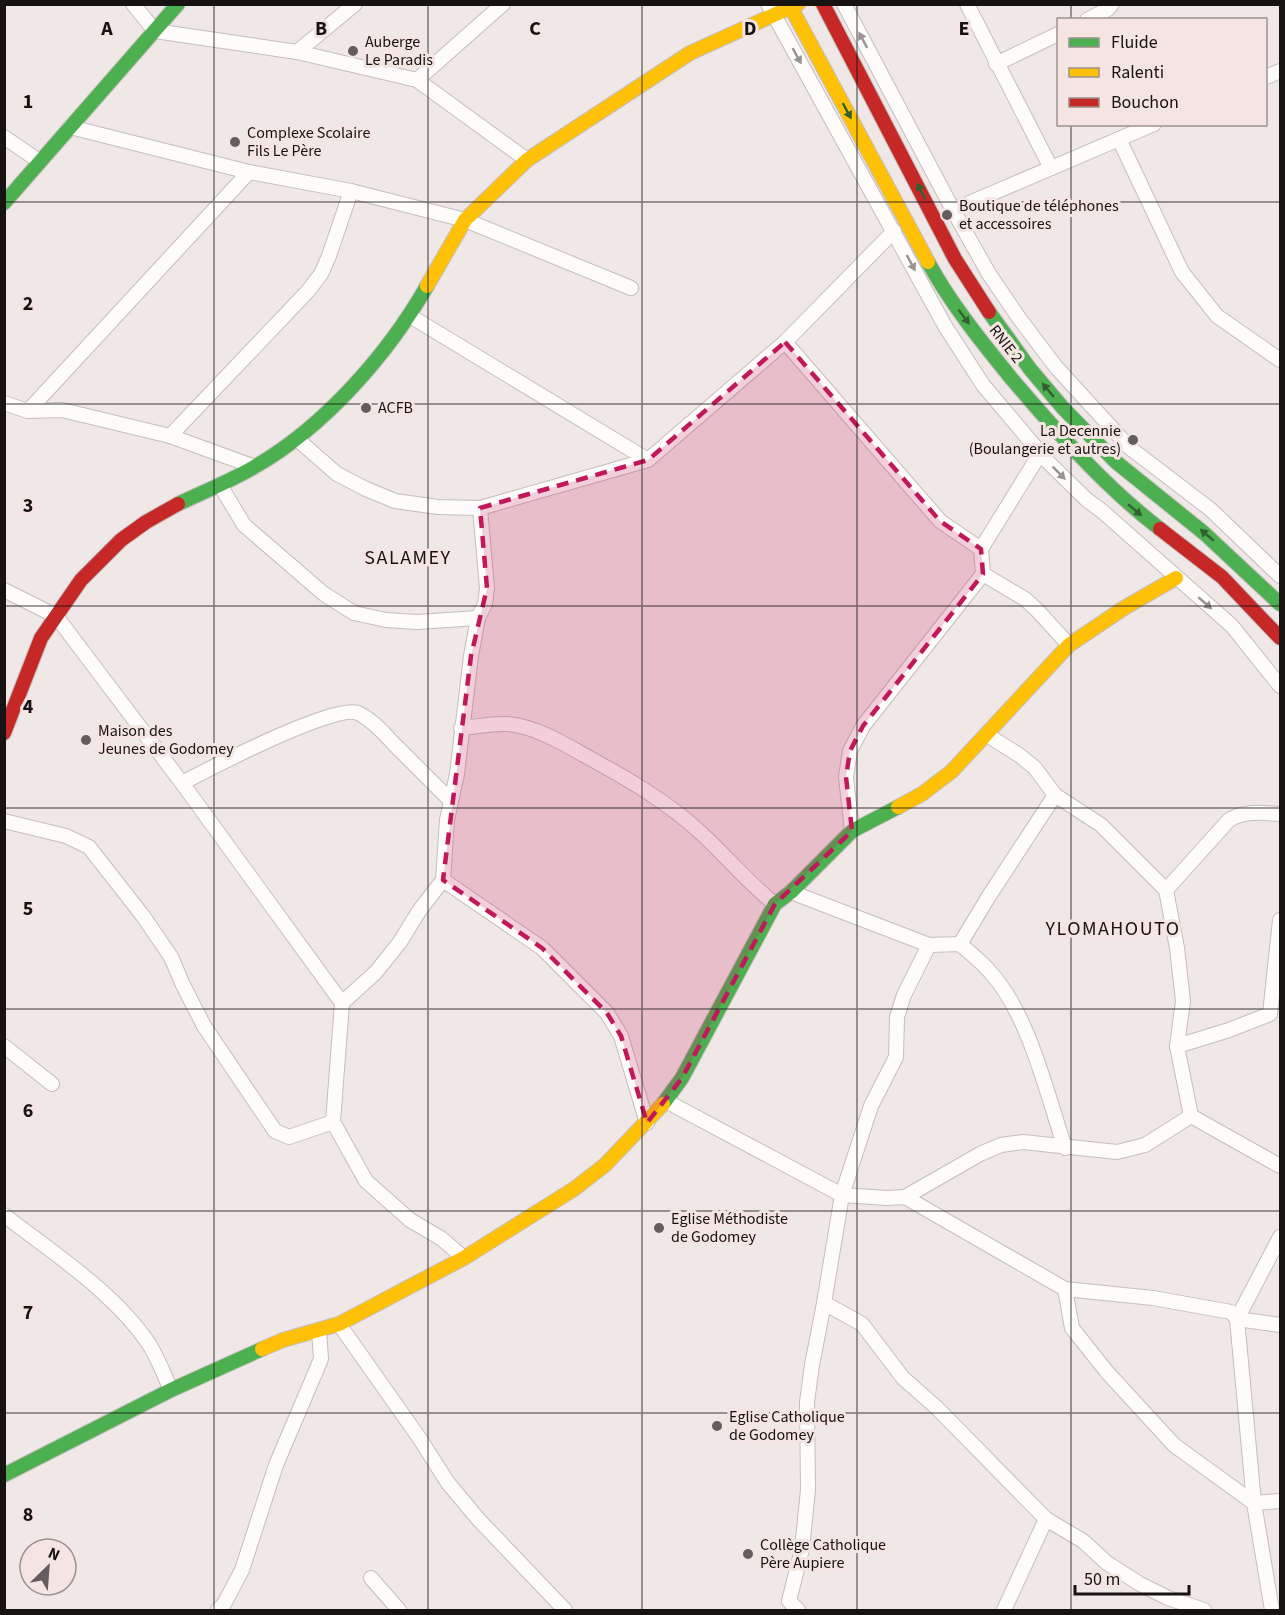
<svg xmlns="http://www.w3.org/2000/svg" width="1285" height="1615" font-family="'Source Sans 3',sans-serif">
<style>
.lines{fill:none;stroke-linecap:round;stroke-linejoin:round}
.street-casing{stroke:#c5bebd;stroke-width:16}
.fast-casing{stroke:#c5bebd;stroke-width:16}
.slow-casing{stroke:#c5bebd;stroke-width:16}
.jam-casing{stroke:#c5bebd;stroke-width:16}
.street{stroke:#fdfcfb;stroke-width:14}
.fast{stroke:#4caf50;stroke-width:14}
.slow{stroke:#ffc107;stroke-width:14}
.jam{stroke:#c62828;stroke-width:14}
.oneway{fill:#969392}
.oneway2{fill:#326131}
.marked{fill:#c2185b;fill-opacity:0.2;stroke:#c2185b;stroke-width:4.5;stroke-dasharray:12 8;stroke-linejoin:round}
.grid{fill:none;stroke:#171312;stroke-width:1.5;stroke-opacity:0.55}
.poi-dot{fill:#635e5d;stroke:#f4e5e3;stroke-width:2}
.labels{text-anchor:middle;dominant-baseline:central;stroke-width:6;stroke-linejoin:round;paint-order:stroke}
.poi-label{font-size:16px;fill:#171312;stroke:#f4e5e3;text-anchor:start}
.street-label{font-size:16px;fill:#171312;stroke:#f4e5e3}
.quarter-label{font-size:20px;letter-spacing:1.5px;fill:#171312;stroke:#f4e5e3}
.grid-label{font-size:20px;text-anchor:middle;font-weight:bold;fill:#171312;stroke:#f4e5e3;stroke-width:6;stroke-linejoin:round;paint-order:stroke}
</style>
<rect width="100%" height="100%" fill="#f0e8e7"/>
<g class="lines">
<defs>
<g id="street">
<polyline points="133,4 155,31 297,52 417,80 527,160"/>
<polyline points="768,4 945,326 983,385 1048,462 1087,500 1102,511 1232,626 1280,686"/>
<polyline points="844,4 953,210 989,274 1019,318 1056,367 1130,448 1210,509 1280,576"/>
<polyline points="967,4 1051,168"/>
<polyline points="1087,20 1108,9 1112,4"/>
<polyline points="297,52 355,4"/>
<polyline points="996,64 1058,34"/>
<polyline points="1266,77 1280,71"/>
<polyline points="417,80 503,4"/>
<polyline points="70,127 249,172 351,191 465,220 631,288"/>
<polyline points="4,137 39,161"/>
<polyline points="1119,139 1182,272 1217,316 1280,360"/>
<polyline points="953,210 1154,124"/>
<polyline points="410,316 648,460"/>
<polyline points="785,342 940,521 981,549 983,574 1025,599 1037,610 1069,645"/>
<polyline points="4,403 28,411 62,410 170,436 255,467"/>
<polyline points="28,411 249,172"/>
<polyline points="170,436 308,291 321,274 329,256 351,191"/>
<polyline points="297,439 337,474 366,489 395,501 438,507 480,508 648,460 785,342 894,231"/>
<polyline points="220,485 244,525 324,594 354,613 386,620 417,622 478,618"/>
<polyline points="981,549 1041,452"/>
<polyline points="4,590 56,616 182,783 342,1003 333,1122 366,1181 410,1220 442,1239 464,1258"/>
<path d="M 461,728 C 476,727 492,723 507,724 C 534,726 561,742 584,755 C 626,778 667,801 702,834 C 727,857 748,883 775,904"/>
<polyline points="987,735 1019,755 1035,768 1055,795 1101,825 1166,890 1177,948 1183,1001 1177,1046 1191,1116 1280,1166"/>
<path d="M 182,783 C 209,769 335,703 358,713 C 373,720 385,735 396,746 C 414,764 433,783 451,801"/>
<polyline points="4,821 66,836 89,847 143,916 171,957 183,985 204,1026 275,1131 289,1137 333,1122"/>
<polyline points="852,831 846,777 850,751 863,726 983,574"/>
<polyline points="443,880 542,948 607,1013 621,1036 647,1123"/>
<path d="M 1166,890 L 1229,820 C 1245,810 1262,813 1280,814"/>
<path d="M 791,892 L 929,945 L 960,944 C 970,953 982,962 991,973 C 1029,1015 1047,1094 1065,1148"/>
<polyline points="960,944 989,896 1055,795"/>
<polyline points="929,945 904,995 897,1017 896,1057 871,1106 842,1195 824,1303 862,1324 903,1378 937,1408 1046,1519 1083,1541 1107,1563 1140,1584 1168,1598 1204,1610"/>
<polyline points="342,1003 376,972 400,942 419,911 443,880 447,820 457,774 471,656 478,618 485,604 487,588 480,508"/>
<polyline points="4,1046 52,1084"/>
<polyline points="1177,1046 1229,1030 1270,1014 1280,920"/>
<polyline points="666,1101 842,1195 887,1198 905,1197 1065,1289 1153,1298 1231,1312 1237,1319 1280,1325"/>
<polyline points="905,1197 980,1154 1001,1145 1023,1142 1117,1152 1145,1145 1191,1116"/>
<path d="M 4,1215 C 53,1253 114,1292 149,1344 C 158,1358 164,1375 171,1390"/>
<polyline points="1065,1289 1072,1328 1107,1372 1174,1445 1254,1503 1280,1501"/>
<polyline points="339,1324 420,1439 448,1483 479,1520 565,1610"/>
<polyline points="371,1578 399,1610"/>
<polyline points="218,1610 224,1604 242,1570 276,1465 321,1359 319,1330"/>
<polyline points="798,1610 789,1601 802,1549 808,1490 807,1402 812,1365 824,1303"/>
<polyline points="1004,1610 1046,1519"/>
<polyline points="1272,1610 1254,1503 1237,1319 1280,1237"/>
</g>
<g id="fast">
<polyline points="4,203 178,4"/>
<path d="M 928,262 C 951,304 981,341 1011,378 C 1057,432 1103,485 1160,529"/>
<polyline points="989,312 1030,369 1063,408 1116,462 1204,533 1280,604"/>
<path d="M 178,504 C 203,492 231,481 256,466 C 325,426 388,354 427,286"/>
<polyline points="663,1104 682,1078 775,904 791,892 852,831 898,807"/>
<polyline points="4,1475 171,1390 262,1349"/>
</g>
<g id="slow">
<polyline points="789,4 928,262"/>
<polyline points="427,286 465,220 527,160 690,53 798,4"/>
<polyline points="898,807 922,794 952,771 1069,645 1124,608 1176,578"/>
<polyline points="262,1349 283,1340 339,1324 464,1258 574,1189 605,1165 663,1104"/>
</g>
<g id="jam">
<polyline points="823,4 955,259 989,312"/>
<polyline points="1160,529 1222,577 1280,638"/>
<polyline points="4,733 41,638 81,580 121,540 146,522 178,504"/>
</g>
</defs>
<!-- street casing -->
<use href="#street" class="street-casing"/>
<!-- fast casing -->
<use href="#fast" class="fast-casing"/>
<!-- slow casing -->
<use href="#slow" class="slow-casing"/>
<!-- jam casing -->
<use href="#jam" class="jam-casing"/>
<!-- street -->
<use href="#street" class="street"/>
<!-- fast -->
<use href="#fast" class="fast"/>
<!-- slow -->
<use href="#slow" class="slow"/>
<!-- jam -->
<use href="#jam" class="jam"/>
</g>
<!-- one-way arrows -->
<defs><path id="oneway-solid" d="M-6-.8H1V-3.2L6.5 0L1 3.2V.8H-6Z" transform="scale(1.5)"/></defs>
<g class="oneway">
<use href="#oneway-solid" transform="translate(863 40) rotate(-118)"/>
<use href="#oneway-solid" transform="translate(797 56) rotate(61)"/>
<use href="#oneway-solid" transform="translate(911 263) rotate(62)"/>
<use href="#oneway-solid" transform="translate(1059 473) rotate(45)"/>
<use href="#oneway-solid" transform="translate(1205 603) rotate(41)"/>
</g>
<g class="oneway2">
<use href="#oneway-solid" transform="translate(847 111) rotate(62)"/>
<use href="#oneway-solid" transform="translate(921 191) rotate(-117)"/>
<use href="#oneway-solid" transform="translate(964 317) rotate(53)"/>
<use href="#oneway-solid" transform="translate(1048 390) rotate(-130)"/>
<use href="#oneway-solid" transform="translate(1135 510) rotate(40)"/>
<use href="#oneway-solid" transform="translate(1207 535) rotate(-139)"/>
</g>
<!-- marked area -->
<path class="marked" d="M 785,342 L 940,521 L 981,549 L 983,574 L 863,726 L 850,751 L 846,777 L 852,831 L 775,904 L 682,1078 L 647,1123 L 621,1036 L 607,1013 L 542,948 L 443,880 L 471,656 L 487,588 L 480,508 L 648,460 Z"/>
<!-- grid -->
<path class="grid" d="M 214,4 L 214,1610M 428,4 L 428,1610M 642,4 L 642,1610M 857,4 L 857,1610M 1071,4 L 1071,20M 1071,124 L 1071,1610M 4,202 L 1280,202M 4,404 L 1280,404M 4,606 L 1280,606M 4,808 L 1280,808M 4,1009 L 1280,1009M 4,1211 L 1280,1211M 4,1413 L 1280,1413"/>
<!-- markers -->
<g class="poi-dot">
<circle cx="353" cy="51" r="6"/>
<circle cx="235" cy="142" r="6"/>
<circle cx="947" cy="215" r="6"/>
<circle cx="366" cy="408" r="6"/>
<circle cx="1133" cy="440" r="6"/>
<circle cx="86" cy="740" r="6"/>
<circle cx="659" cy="1228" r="6"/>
<circle cx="717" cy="1426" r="6"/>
<circle cx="748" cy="1554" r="6"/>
</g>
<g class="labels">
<!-- poi labels -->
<g class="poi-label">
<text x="365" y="42">Auberge<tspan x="365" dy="18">Le Paradis</tspan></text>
<text x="247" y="133">Complexe Scolaire<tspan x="247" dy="18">Fils Le Père</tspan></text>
<text x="959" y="206">Boutique de téléphones<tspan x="959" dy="18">et accessoires</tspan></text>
<text x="378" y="408">ACFB</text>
<text x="1121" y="431" text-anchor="end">La Decennie<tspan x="1121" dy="18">(Boulangerie et autres)</tspan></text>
<text x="98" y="731">Maison des<tspan x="98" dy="18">Jeunes de Godomey</tspan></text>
<text x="671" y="1219">Eglise Méthodiste<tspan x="671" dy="18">de Godomey</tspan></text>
<text x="729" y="1417">Eglise Catholique<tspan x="729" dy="18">de Godomey</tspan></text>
<text x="760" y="1545">Collège Catholique<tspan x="760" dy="18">Père Aupiere</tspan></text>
</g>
<!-- street labels -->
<g class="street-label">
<text transform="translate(1006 344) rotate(52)">RNIE 2</text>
</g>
<!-- quarter labels -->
<g class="quarter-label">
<text x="408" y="558">SALAMEY</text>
<text x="1113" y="929">YLOMAHOUTO</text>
</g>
</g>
<g class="grid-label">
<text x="107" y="35">A</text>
<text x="321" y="35">B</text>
<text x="535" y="35">C</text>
<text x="750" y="35">D</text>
<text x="964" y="35">E</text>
<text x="28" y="108">1</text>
<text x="28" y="310">2</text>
<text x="28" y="512">3</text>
<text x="28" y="713">4</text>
<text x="28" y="915">5</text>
<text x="28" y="1117">6</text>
<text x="28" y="1319">7</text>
<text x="28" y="1521">8</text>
</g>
<!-- border -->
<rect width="1285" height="1615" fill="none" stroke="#171312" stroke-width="12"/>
<!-- legend -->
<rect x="1057" y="18" width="210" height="108" fill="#f4e5e3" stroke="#9c918f" stroke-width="1.5"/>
<rect x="1069" y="38" width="30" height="9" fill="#4caf50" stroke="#9c918f" stroke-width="1.5"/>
<text x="1111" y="48" font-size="18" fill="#171312">Fluide</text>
<rect x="1069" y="68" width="30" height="9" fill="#ffc107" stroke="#9c918f" stroke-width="1.5"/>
<text x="1111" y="78" font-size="18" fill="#171312">Ralenti</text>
<rect x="1069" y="98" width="30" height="9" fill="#c62828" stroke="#9c918f" stroke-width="1.5"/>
<text x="1111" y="108" font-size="18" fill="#171312">Bouchon</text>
<!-- north arrow -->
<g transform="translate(48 1567) rotate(25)"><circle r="28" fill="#f4e5e3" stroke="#9c918f" stroke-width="1.5"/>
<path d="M0-4.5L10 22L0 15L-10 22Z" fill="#635e5d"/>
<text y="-9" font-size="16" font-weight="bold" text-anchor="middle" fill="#171312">N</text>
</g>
<!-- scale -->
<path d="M1075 1585v9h114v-9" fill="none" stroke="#171312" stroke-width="3"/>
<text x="1084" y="1585" font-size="18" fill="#171312" stroke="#f4e5e3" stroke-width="4.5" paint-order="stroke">50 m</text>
</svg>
